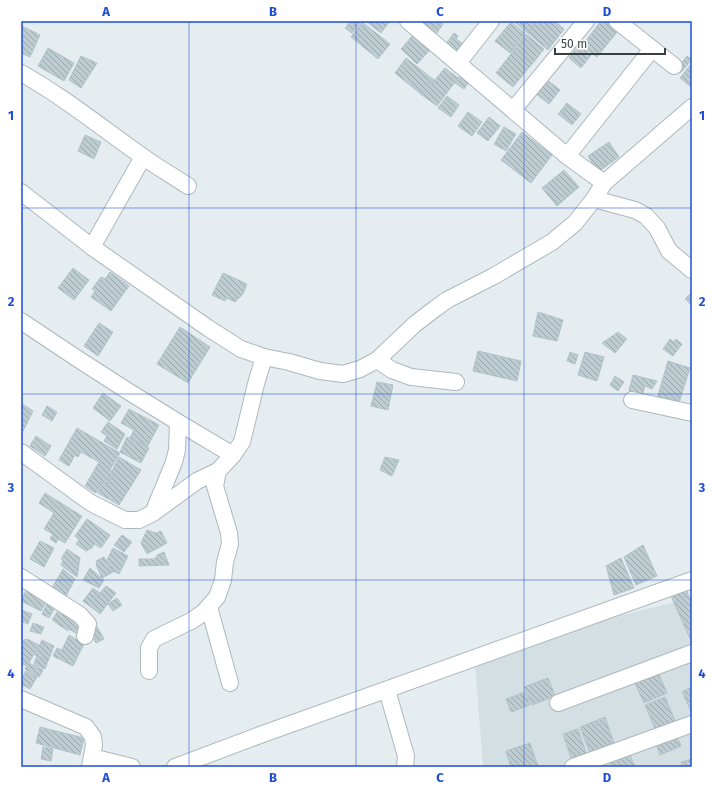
<svg xmlns="http://www.w3.org/2000/svg" width="713" height="788" font-family="'Fira Sans',sans-serif">
<style>
.residential{fill:#d4dfe4}
.building{fill:url(#building-back-hatch);stroke:#b0c4cb}
.lines{fill:none;stroke-linecap:round;stroke-linejoin:round}
.street-casing{stroke:#acb8be;stroke-width:18}
.street{stroke:#fff;stroke-width:16}
.grid{fill:none;stroke:#1d4ed8;stroke-width:1;stroke-opacity:0.55}
.neatline{fill:none;stroke:#1d4ed8;stroke-width:1.5}
.grid-label{font-size:13px;text-anchor:middle;font-weight:bold;fill:#1d4ed8}
</style>
<defs>
<pattern id="building-back-hatch" width="6" height="6" patternUnits="userSpaceOnUse"><rect width="6" height="6" fill="#bcccd1"/><path d="M-1 5l2 2M0 0l6 6M5-1l2 2" fill="none" stroke="#9aa7ab"/></pattern>
</defs>
<rect width="100%" height="100%" fill="#e5edf1"/>
<!-- residential -->
<polygon class="residential" points="692,598 692,767 483,767 474,651"/>
<!-- building -->
<g class="building">
<polygon points="351,21 357,21 360,23 352,33 345,28"/>
<polygon points="366,21 390,21 381,33"/>
<polygon points="426,21 439,21 443,24 434,37 422,27"/>
<polygon points="513,21 537,21 528,33"/>
<polygon points="538,21 554,21 564,29 548,50 528,33"/>
<polygon points="601,21 605,21 618,31 597,57 582,46"/>
<polygon points="362,22 390,44 378,59 351,37"/>
<polygon points="511,22 525,33 510,53 495,41"/>
<polygon points="22,26 40,35 30,57 21,53 21,29"/>
<polygon points="454,33 458,36 456,39 462,43 455,53 445,45"/>
<polygon points="526,34 544,49 529,68 511,53"/>
<polygon points="413,35 430,50 417,64 401,49"/>
<polygon points="579,45 591,55 581,68 569,58"/>
<polygon points="48,48 74,63 64,81 38,66"/>
<polygon points="511,54 528,69 513,87 496,73"/>
<polygon points="81,56 97,63 81,88 69,80"/>
<polygon points="687,56 692,60 680,73 676,70"/>
<polygon points="406,58 434,80 422,95 395,73"/>
<polygon points="692,63 692,88 680,78"/>
<polygon points="445,68 458,78 437,106 422,95"/>
<polygon points="460,76 469,82 464,89 455,83"/>
<polygon points="546,79 560,90 549,104 535,93"/>
<polygon points="447,96 459,105 451,117 438,108"/>
<polygon points="567,103 581,114 572,125 558,114"/>
<polygon points="468,112 482,122 472,136 458,126"/>
<polygon points="489,117 500,126 488,141 477,133"/>
<polygon points="504,127 516,134 506,151 494,144"/>
<polygon points="522,132 552,155 531,183 501,160"/>
<polygon points="85,135 101,142 94,159 78,151"/>
<polygon points="609,142 619,157 598,172 588,156"/>
<polygon points="564,170 579,187 557,206 542,188"/>
<polygon points="73,268 89,280 74,300 58,288"/>
<polygon points="110,272 129,286 111,311 91,297 95,291 92,289 101,277 105,279"/>
<polygon points="223,273 247,284 243,294 235,302 227,298 225,301 212,295"/>
<polygon points="692,292 692,306 685,299"/>
<polygon points="538,312 563,320 557,341 533,336"/>
<polygon points="99,323 113,332 98,356 84,346"/>
<polygon points="180,327 210,347 188,383 157,364"/>
<polygon points="618,332 627,339 615,353 602,343"/>
<polygon points="670,339 674,342 676,339 682,344 673,356 663,349"/>
<polygon points="478,351 521,361 517,381 473,371"/>
<polygon points="570,352 578,355 575,364 567,361"/>
<polygon points="585,352 604,357 597,381 578,375"/>
<polygon points="668,361 690,368 677,409 656,402"/>
<polygon points="633,375 657,381 652,389 645,386 641,399 633,396 629,390"/>
<polygon points="615,376 624,382 618,391 610,385"/>
<polygon points="377,382 393,385 388,410 371,406"/>
<polygon points="103,393 121,406 110,421 93,408"/>
<polygon points="21,403 33,411 23,431 21,430"/>
<polygon points="47,406 57,412 52,421 42,415"/>
<polygon points="129,409 159,425 147,447 130,438 134,430 121,423"/>
<polygon points="108,422 125,434 117,449 104,441 107,436 101,432"/>
<polygon points="77,428 120,453 110,470 114,473 108,484 103,482 96,493 85,486 99,462 81,452 78,457 75,455 69,466 59,460"/>
<polygon points="36,436 51,446 45,456 30,446"/>
<polygon points="127,437 149,448 141,463 120,452"/>
<polygon points="119,457 141,470 119,505 98,493 103,482 108,484 114,473 112,471"/>
<polygon points="385,457 399,460 392,476 380,470"/>
<polygon points="45,493 82,516 65,543 58,539 56,543 50,539 53,534 44,529 54,513 39,503"/>
<polygon points="87,519 110,535 101,548 94,544 92,548 86,551 76,544 79,540 75,536"/>
<polygon points="147,530 156,533 161,531 167,543 147,554 141,543"/>
<polygon points="122,535 132,542 124,552 114,545"/>
<polygon points="40,541 54,548 44,567 30,559"/>
<polygon points="643,545 657,576 636,585 624,557"/>
<polygon points="113,548 128,556 119,574 111,570 107,560"/>
<polygon points="67,549 80,558 77,577 61,565 63,561 61,559"/>
<polygon points="164,552 169,565 139,566 139,559 153,559 157,557 157,555"/>
<polygon points="104,557 113,572 102,578 97,567 96,561"/>
<polygon points="621,558 634,588 614,595 606,566"/>
<polygon points="90,568 104,580 99,588 83,580"/>
<polygon points="63,569 75,579 66,596 52,588"/>
<polygon points="106,586 116,593 100,614 83,601 93,588 100,593"/>
<polygon points="686,589 692,604 692,643 671,596"/>
<polygon points="26,590 47,600 41,611 21,601"/>
<polygon points="117,598 122,605 113,611 108,604"/>
<polygon points="49,600 57,604 49,618 42,614"/>
<polygon points="61,606 86,624 79,635 69,629 68,631 52,620"/>
<polygon points="21,610 32,614 28,624 21,621"/>
<polygon points="33,623 44,627 41,634 30,631"/>
<polygon points="96,625 104,639 96,643 90,632"/>
<polygon points="69,635 84,644 73,666 53,656 57,648 62,650"/>
<polygon points="27,639 39,645 29,663 43,670 39,677 25,669 27,666 21,663 21,644 24,640"/>
<polygon points="42,640 54,646 48,661 35,655"/>
<polygon points="37,656 48,661 45,669 34,664"/>
<polygon points="656,668 667,693 644,703 633,679"/>
<polygon points="26,671 37,677 30,689 21,684 21,680"/>
<polygon points="548,678 555,696 532,705 524,687"/>
<polygon points="692,687 692,713 682,692"/>
<polygon points="525,692 530,705 511,712 506,699"/>
<polygon points="665,697 675,721 655,729 645,705"/>
<polygon points="605,717 614,743 590,753 580,727"/>
<polygon points="40,727 84,738 80,755 36,743"/>
<polygon points="578,729 586,753 571,758 563,734"/>
<polygon points="676,735 681,746 660,755 656,743"/>
<polygon points="530,743 538,766 511,767 506,751"/>
<polygon points="43,747 53,749 51,761 41,759"/>
<polygon points="628,750 635,767 611,767 608,758"/>
<polygon points="692,759 692,767 683,767 681,762"/>
</g>
<g class="lines">
<defs>
<g id="street">
<polyline points="408,21 567,156 604,183"/>
<polyline points="617,21 674,66"/>
<polyline points="458,63 491,21"/>
<path d="M 21,73 C 64,97 102,128 142,156 C 157,167 173,176 188,186"/>
<polyline points="513,110 586,21"/>
<polyline points="567,156 652,49"/>
<polyline points="21,192 92,247 208,328 241,349 264,357"/>
<polyline points="594,199 635,210 646,216 657,228 669,251 692,270"/>
<polyline points="92,247 143,157"/>
<path d="M 21,321 C 90,368 161,413 233,455"/>
<polyline points="377,360 392,370 411,377 456,382"/>
<polyline points="632,400 692,413"/>
<polyline points="21,452 91,503 125,520 139,520 153,513 197,481 218,471 233,455 242,442 256,384 264,357 289,362 320,371 343,374 360,369 377,360 415,324 436,308 447,300 494,276 552,242 575,223 594,199 604,183 692,107"/>
<polyline points="153,513 174,462 177,450 178,423"/>
<polyline points="21,577 80,615 88,624 85,636"/>
<polyline points="209,607 230,683"/>
<polyline points="149,671 149,648 154,639 191,621 203,613 217,597 223,580 225,562 230,544 229,533 215,486 218,471"/>
<polyline points="387,690 406,756 405,767"/>
<polyline points="21,699 86,727 93,737 94,745 90,767"/>
<polyline points="558,703 692,653"/>
<polyline points="92,757 132,767"/>
<polyline points="175,767 260,735 692,580"/>
<polyline points="573,767 692,724"/>
</g>
</defs>
<!-- street casing -->
<use href="#street" class="street-casing"/>
<!-- street -->
<use href="#street" class="street"/>
</g>
<!-- grid -->
<path class="grid" d="M 189,21 L 189,767M 356,21 L 356,767M 524,21 L 524,767M 21,208 L 692,208M 21,394 L 692,394M 21,580 L 692,580"/>
<!-- border -->
<rect width="713" height="788" fill="none" stroke="#ffffff" stroke-width="44"/>
<!-- scale -->
<path d="M555 48v6h110v-6" fill="none" stroke="#363f43" stroke-width="2"/>
<text x="561" y="48" font-size="12" fill="#363f43" stroke="#ffffff" stroke-width="3" paint-order="stroke">50 m</text>
<rect x="22" y="22" width="669" height="744" class="neatline"/>
<g class="grid-label">
<text x="106" y="16">A</text>
<text x="273" y="16">B</text>
<text x="440" y="16">C</text>
<text x="607" y="16">D</text>
<text x="11" y="120">1</text>
<text x="702" y="120">1</text>
<text x="11" y="306">2</text>
<text x="702" y="306">2</text>
<text x="11" y="492">3</text>
<text x="702" y="492">3</text>
<text x="11" y="678">4</text>
<text x="702" y="678">4</text>
<text x="106" y="782">A</text>
<text x="273" y="782">B</text>
<text x="440" y="782">C</text>
<text x="607" y="782">D</text>
</g>
</svg>
